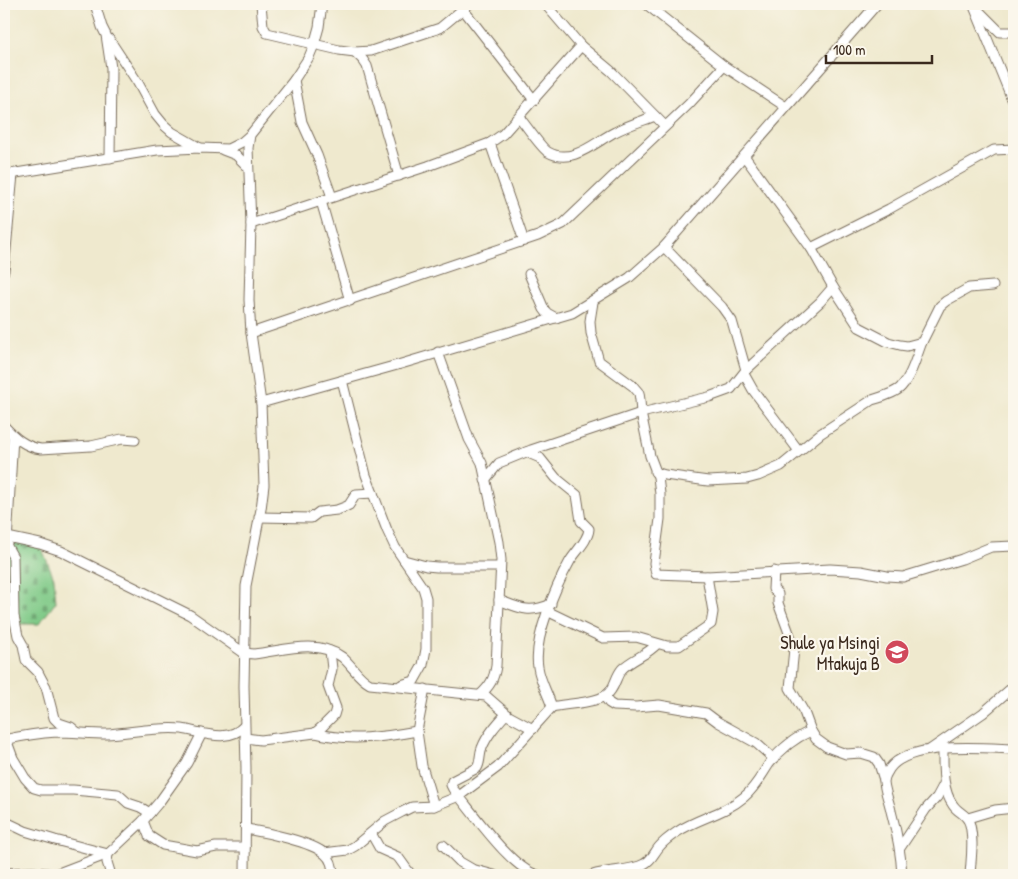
<svg xmlns="http://www.w3.org/2000/svg" width="1018" height="879" font-family="'Patrick Hand',sans-serif">
<style>
.cemetery{fill:url(#cemetery-stones);stroke:#5c7a52}
.lines{fill:none;stroke-linecap:round;stroke-linejoin:round}
.minor-casing{stroke:#7a6d5c;stroke-width:11}
.minor{stroke:#fff;stroke-width:9}
.labels{text-anchor:middle;dominant-baseline:central;stroke-width:4.5;stroke-linejoin:round;paint-order:stroke}
.poi-label{font-size:18px;fill:#3b2a1e;stroke:#fbf7ec;text-anchor:end}
</style>
<defs>
<pattern id="cemetery-stones" width="16" height="16" patternUnits="userSpaceOnUse" patternTransform="scale(1.25)"><rect width="16" height="16" fill="#7ec986"/><path d="M2 7V4a2 2 0 0 1 4 0v3zM10 15v-3a2 2 0 0 1 4 0v3z" fill="#68a36d"/></pattern>
</defs>
<rect width="100%" height="100%" fill="#fbf7ec"/>
<filter id="ink" filterUnits="userSpaceOnUse"><feTurbulence type="fractalNoise" baseFrequency=".02" numOctaves="2"/><feDisplacementMap in="SourceGraphic" scale="10" xChannelSelector="R" yChannelSelector="G"/><feConvolveMatrix kernelMatrix="1 2 1 2 8 2 1 2 1" color-interpolation-filters="sRGB"/></filter>
<filter id="wash" filterUnits="userSpaceOnUse"><feTurbulence type="fractalNoise" baseFrequency=".0096" numOctaves="4" result="noise"/><feDisplacementMap in="SourceGraphic" scale="20" xChannelSelector="R" yChannelSelector="G"/><feGaussianBlur stdDeviation="1.12" result="paint"/><feColorMatrix in="noise" values="0 0 0 0 0 0 0 0 0 0 0 0 0 0 0 0 0 1.4 0 .05"/><feComposite in="paint" operator="in"/></filter>
<g filter="url(#wash)">
<rect width="100%" height="100%" fill="#efe9ce"/>
<!-- cemetery -->
<polygon class="cemetery" points="4,532 16,538 40,544 54,578 56,602 39,624 13,624 4,633"/>
</g>
<g filter="url(#ink)">
<g class="lines">
<defs>
<g id="minor">
<polyline points="95,4 102,27 106,35 111,68 110,158"/>
<polyline points="261,4 263,26 267,33 339,50 355,52 371,51 440,28 469,4"/>
<polyline points="459,4 534,100"/>
<polyline points="545,4 581,46 611,71 665,126"/>
<polyline points="646,4 724,66 786,107"/>
<polyline points="973,4 1014,104"/>
<polyline points="979,11 1000,32 1014,32"/>
<polyline points="109,39 138,83 155,114 164,125 172,132 200,148"/>
<polyline points="355,52 363,60 367,66 399,176"/>
<polyline points="294,80 302,122 317,155 332,197"/>
<path d="M 519,117 C 526,125 541,148 548,152 C 572,166 596,141 615,132 C 628,125 642,121 655,116"/>
<polyline points="490,143 524,241"/>
<polyline points="223,150 236,155 248,167"/>
<polyline points="745,157 811,248 833,287 859,327 888,342 900,345 907,346 922,342 940,306 946,301 969,288 993,286"/>
<polyline points="4,175 157,150 200,148 228,149 242,142 250,135"/>
<polyline points="321,201 350,301"/>
<polyline points="251,224 428,166 490,143 503,134 581,46"/>
<polyline points="664,247 722,307 732,321 746,370"/>
<polyline points="811,248 889,209 994,150 1014,149"/>
<polyline points="4,271 13,174"/>
<polyline points="529,274 544,309 547,313 556,318"/>
<polyline points="593,302 590,321 591,333 599,361 633,386 639,393 640,400 641,413 650,456 658,477 660,494 660,519 654,563 656,574 707,576 830,569 861,571 887,576 903,577 962,559 991,547 1014,546"/>
<polyline points="251,333 538,236 563,224 689,104 724,66"/>
<path d="M 438,352 L 469,439 L 482,463 L 499,542 L 501,560 L 496,666 C 494,679 490,686 480,695"/>
<polyline points="744,374 753,390 799,451"/>
<polyline points="342,380 366,475 387,530 395,547 423,588 426,598 426,649 423,665 414,681 401,685"/>
<polyline points="261,403 401,364 572,313 629,278 664,247 877,4"/>
<path d="M 4,426 C 14,437 25,447 41,449 L 91,446 L 122,439 L 135,440"/>
<path d="M 655,472 L 665,475 L 708,481 L 747,479 L 758,476 L 781,466 L 820,434 L 872,400 C 879,398 897,392 901,387 C 912,375 916,357 922,342"/>
<polyline points="485,480 499,463 531,450 641,413 709,397 731,389 746,370 820,302 833,287"/>
<polyline points="259,517 311,518 319,512 337,510 345,507 349,505 356,494 373,493"/>
<path d="M 7,537 L 40,544 L 61,551 L 190,615 L 244,653 L 254,654 C 282,651 317,638 342,657 C 352,665 358,678 370,684 L 486,696 L 509,716 L 533,729"/>
<polyline points="4,541 13,557 14,616 18,636 23,645 26,660 38,672 41,678 46,687 54,718 59,723 71,727 77,732"/>
<polyline points="7,543 13,436"/>
<polyline points="404,560 426,566 437,567 500,567"/>
<polyline points="774,571 773,589 778,594 778,603 792,641 794,649 790,688 804,712 811,731 816,739 827,747 846,754 861,753 874,757 879,764 884,780"/>
<path d="M 499,600 C 519,608 529,614 551,604"/>
<polyline points="547,611 603,638 636,637 667,646 679,646 711,624 713,612 707,576"/>
<polyline points="425,689 417,731 422,766 434,806"/>
<polyline points="605,697 609,703 614,706 636,707 659,705 706,713 718,722 756,743 774,759"/>
<path d="M 552,707 C 568,703 603,704 611,690 C 616,683 616,676 622,669 C 632,659 647,655 657,644"/>
<path d="M 506,714 C 497,724 487,735 482,748 C 479,755 481,762 477,768 L 452,781 L 451,785 L 453,789 C 472,811 511,869 538,875"/>
<path d="M 315,733 C 349,742 384,737 417,731"/>
<polyline points="245,738 261,740 315,733 323,726 334,715 336,708 328,686 332,669 330,651"/>
<polyline points="6,739 13,758 25,778 34,788 41,790 73,790 118,794 128,803 140,807 150,813"/>
<path d="M 4,740 C 21,736 39,733 57,732 C 73,732 90,734 106,734 C 130,733 160,726 182,729 C 202,732 228,744 244,726"/>
<polyline points="931,749 983,713 1014,686"/>
<path d="M 943,749 C 943,767 942,790 953,805 C 958,813 968,814 970,825 C 974,841 971,859 970,875"/>
<polyline points="968,818 995,810 1014,808"/>
<polyline points="4,821 25,831 55,840 108,854 107,862 111,875"/>
<polyline points="143,821 149,836 163,845 197,851 216,847 245,847"/>
<path d="M 246,829 C 264,832 313,842 325,854 C 331,859 333,867 333,875"/>
<polyline points="371,833 380,849 398,857 411,875"/>
<polyline points="443,845 460,862 472,869 494,875"/>
<polyline points="900,848 926,809 937,797 944,784"/>
<path d="M 324,853 L 348,850 L 355,846 L 385,821 L 402,812 L 412,807 L 434,806 L 459,796 L 498,767 L 552,707 C 548,694 540,681 538,667 C 533,639 556,586 570,561 C 576,551 588,541 589,529 L 581,521 L 577,495 L 556,478 L 540,458 L 526,452"/>
<polyline points="4,873 32,872 56,874 108,854 143,821 160,801 187,763 202,733"/>
<polyline points="245,875 246,768 244,686 246,586 261,509 264,485 261,403 251,333 249,300 251,224 248,148 250,135 294,80 309,57 314,45 319,27 322,4"/>
<path d="M 593,875 C 608,870 632,871 644,864 C 652,860 654,853 659,847 C 664,841 671,836 677,832 C 698,818 724,814 744,797 C 755,788 761,776 769,764 C 780,750 794,738 811,731"/>
<path d="M 902,875 C 901,853 897,833 891,811 C 889,801 885,792 884,782 C 884,776 887,773 890,768 C 910,741 983,748 1014,749"/>
</g>
</defs>
<!-- minor casing -->
<use href="#minor" class="minor-casing"/>
<!-- minor -->
<use href="#minor" class="minor"/>
</g>
</g>
<!-- icons -->
<defs>
<symbol id="school-disc" viewBox="-11 -11 22 22"><circle r="9.5" fill="#d1495b" stroke="#fbf7ec"/><path d="M0-5L7-2L0 1L-7-2ZM-4 1L0 2.5L4 1V4Q0 6-4 4Z" fill="#fff"/></symbol>
</defs>
<g fill-rule="evenodd">
<use href="#school-disc" x="883" y="638" width="28" height="28"/>
</g>
<g class="labels">
<!-- poi labels -->
<g class="poi-label">
<text x="880" y="642">Shule ya Msingi<tspan x="880" dy="21">Mtakuja B</tspan></text>
</g>
</g>
<!-- margin -->
<rect width="1018" height="879" fill="none" stroke="#fbf7ec" stroke-width="20"/>
<!-- scale -->
<path d="M826 55v8h106v-8" fill="none" stroke="#3b2a1e" stroke-width="2.5"/>
<text x="833" y="55" font-size="15" fill="#3b2a1e" stroke="#fbf7ec" stroke-width="4" paint-order="stroke">100 m</text>
</svg>
